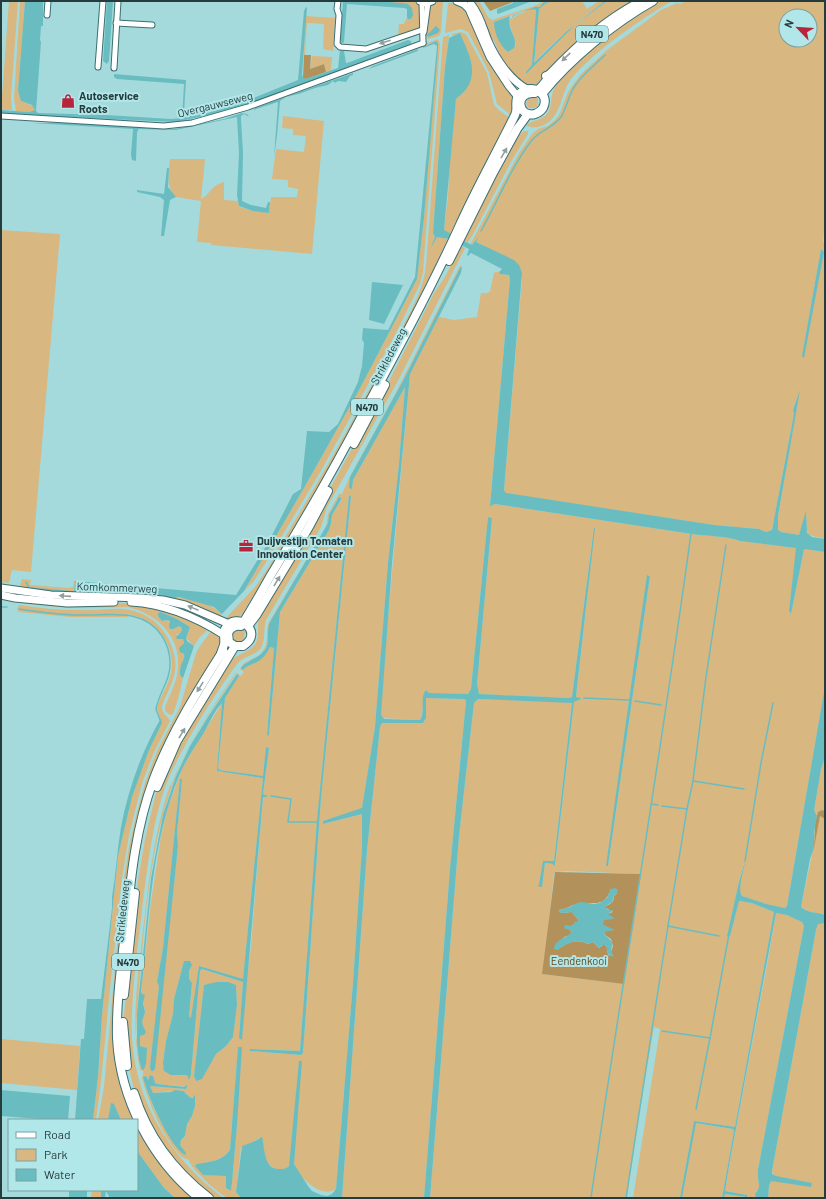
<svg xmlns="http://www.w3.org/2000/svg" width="826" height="1199" font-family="Barlow,sans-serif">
  <rect width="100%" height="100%" fill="#a5dadc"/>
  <!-- green -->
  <g fill="#d8b781" fill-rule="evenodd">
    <polygon points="9,1 18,1 11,97 12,110 1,110"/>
    <polygon points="20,1 25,1 18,91 21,101 33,106 35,111 30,112 16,111 14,98"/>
    <polygon points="377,1 417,1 420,6 420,27 416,30 398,37 399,24 404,24 407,17 408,19 412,8"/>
    <polygon points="436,1 443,2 441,32 439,36 428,39 426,36 429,7"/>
    <polygon points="470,1 479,1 488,17 492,20 537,5 544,1 548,1 543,3 540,7 520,12 494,22 506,51 509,52 516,44 509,22 510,19 528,10 536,9 532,65 526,72 526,74 575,25 607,1 638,1 553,66 535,86 531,87 523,85 503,63 494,40 493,41"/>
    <path d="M550,1h32l5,8 12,-8h6c-25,19 -50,39 -71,62l5,-54 6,-5z"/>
    <path d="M657,1h15c-31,18 -78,50 -101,78 -9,12 -9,30 -20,41 -6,6 -17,10 -25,5 7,-5 16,-5 21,-11 7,-9 1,-20 11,-31 20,-24 44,-43 69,-61 10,-7 19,-15 30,-21z"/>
    <path d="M687,1h138v216l-2,25 2,1v296l-16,-4c-4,-6 -2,-15 -3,-22l-7,22 -18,-3 -3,-1v-15l21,-123 -6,17 1,4 -22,116 -6,2 -7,-3 -45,-4 -208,-31 -2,-4 18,-211 -39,-34 -7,-3 1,-5 -5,8h-2l1,-2 48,-90 13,-19 6,-5 10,-3 7,-6 4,-5 9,-23 12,-17 27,-25 42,-31 12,-9 16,-7 3,1zM786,16h24v24h-24zM821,249l3,3 -22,104 18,-101z"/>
    <path d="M453,2c22,11 25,40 36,60 7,12 16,22 24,32l-1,22 -15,-12 -8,-32 -21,-40 -7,-3 -16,4 3,-30h5z"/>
    <polygon points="306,16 335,18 333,51 323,49 324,24 307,23 305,55 304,55"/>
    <polygon points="461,32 466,34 487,73 494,105 500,111 511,119 486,164 451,235 444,230 444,228 448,197 450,156 456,99 467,87 460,34 453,36 452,34"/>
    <path d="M449,35l-4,32 -12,166 2,4 -4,10 6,-10 12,2 -1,1 -53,113 -107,190 -43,66 1,1c-5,7 -10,8 -19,10l-2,-1 31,-33 21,-32v-4c41,-66 79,-134 115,-204 13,-25 31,-52 34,-80l17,-229z"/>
    <polygon points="438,39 440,44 423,272 420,284 396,333 322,469 273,551 254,581 244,591 304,488 358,392 417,279 424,218 438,43 436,41 423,47 423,45"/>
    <polygon points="312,56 332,57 331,70 326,72 324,64 310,69"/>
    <polygon points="536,96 538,100 537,106 534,108 529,108 526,104 528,99 533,98"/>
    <path d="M283,116l41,5 -12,133 -101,-9v-2l-14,-1 4,-41 -25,-4c-11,-10 -7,-25 -6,-38h35l-4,40c9,-4 9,-13 23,-17v18l14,1 1,5 1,1 13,4 16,2 2,-16h26l1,-8 -10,-2v-7l-16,-1 4,-30 28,3 2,-16 -13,-1v-6l-11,-1z"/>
    <polygon points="524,131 528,131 528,134 512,160 472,236 468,242 461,239 517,137"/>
    <polygon points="1,230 60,234 31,572 12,570 9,583 2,582 1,586"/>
    <path d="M458,245l7,3 -66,131 -72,128 -6,20 -55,93c-3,9 0,19 -5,28 -6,8 -18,8 -24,16 -25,34 -49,73 -67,111 -17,39 -23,94 -28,136 -4,34 -9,69 -10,103 -4,77 32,138 91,184h-12l-49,-51 -28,-58 -7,-29 -3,-27v-17l4,-42 6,-35 -1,-14 5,-44 7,-42 10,-42 6,-18 13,-28 56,-89c8,-10 23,-9 27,-22 2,-7 0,-15 2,-23l127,-230 48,-94 11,-16 7,-14z"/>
    <path d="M460,266h2l-58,113 -54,98 2,12 1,-9 52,-93 -6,77 -11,99 -13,164 -13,82 -39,12 1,3 38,-10v33l-9,136 -17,206c-13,10 -36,-10 -41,-23 -1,-3 -1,-6 -1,-9l-7,12c-23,4 -21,-16 -28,-31l-6,4 -12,5 -5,45 5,6c-4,0 -10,1 -13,0 -8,-3 -38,-30 -39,-38 -3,-2 -5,-1 -8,-4 -19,-20 -32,-52 -39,-78l1,-4v-3l-3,-1c-9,-45 -3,-85 2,-130 6,-52 11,-105 28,-155h1c16,-40 40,-76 64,-111l2,-1 4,3 3,-4 -4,-3c3,-9 16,-9 22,-17 8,-9 3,-20 7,-30l57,-95 2,-13 11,-20h3l8,-18 44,-80zM349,496h2l-30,302 -18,255 -3,2 -50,-4v-2l50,2 17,-229zM339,497h3v2l-10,16 -1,8 -2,7 -49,82 -11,122 -2,1 7,-87 -4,-1 -10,13 -13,6 -4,4 4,-8 9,-3 9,-9 3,-9 2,-19 54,-92 4,-7 1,-8zM236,674l3,2 -14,22 -7,69 1,3 44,6 3,-29 3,1 -6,46 3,3h-3l-12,149 -12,92 4,-56 -41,-13 -2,2 -9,103 -2,5 -2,-4h-6l-18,-12 3,-22 7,-27 1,-15 10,-38 8,4 -3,6v8l3,4 -3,33 3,2 7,-52 44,14 20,-202 -46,-7 5,-68 -32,51 -8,15 -14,38 -7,29 -10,66 -10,90 4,18 -3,12 2,13 -4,1v10l5,1 1,16 -2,4h-3l-5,-32 1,-22c7,-77 10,-164 39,-238 14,-36 39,-69 60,-101zM182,779l-5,54 1,13 -24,224 5,-84 -2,-4 6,-34 17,-168zM228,982l8,4 1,19 -4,32 -7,9 -10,8 -6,10 -14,17 -2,-5 10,-91zM238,1047l-1,78 -5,58 -1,7h-4l-1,-13 -2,-1 -16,-1 -11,-11c13,-2 24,-3 33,-14zM150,1075h2l3,8 2,1 31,3 -2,2 -36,-3 3,7 20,-2 13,2 5,5 4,-2v10l-3,10 -5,8 -2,12 -4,4 -1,5 5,9h-2c-18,-21 -33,-49 -40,-77l3,-1 2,4z"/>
    <path d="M496,272h3l1,2 9,1 1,4 -20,226 4,-1 198,30c15,2 34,2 48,7l57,7 -8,63 2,3 13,-65 21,3v134l-38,220 -2,2 -17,-3 -26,-9c-6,-8 2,-23 2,-33l-5,19 -11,54h2l8,-35 14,2 22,9 -39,215 -41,-6 -14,77h-47l27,-169 -6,-2 -13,76 -14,95h-197l29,-362 15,-133 4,-4 94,3 -18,159 -11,1 -1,25 3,-24 8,1 2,1 19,-163 7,-3v-1l-5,-1v-1l10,-87 8,-81 -22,169 -3,1 -90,-4 -2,-10 15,-166 -4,-1 -17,172 -3,5 -39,-1 -3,-3c-4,10 -2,23 -6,30l-38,-2c-4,-10 1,-44 2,-56l26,-289 29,-56 15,3 23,-3 4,-24h7l2,-2 4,-18zM648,575l2,1 -42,290h-1l22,-166zM567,871l74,3 -17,110 -81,-10 11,-100 1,-2z"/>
    <path d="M22,579l9,1 -1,5 39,3 4,-1 1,-6h1l-1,11 57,-1 3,2c24,2 71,4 88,21l-4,4 -23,-11 -171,-18 -4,-4z"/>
    <path d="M22,601l73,4 24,-2 20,1 23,4 47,20 -10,10 -5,8 -8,-8 4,-11 -13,-8 -16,-7 -3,1v3l5,5 3,-1 12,7 1,-1 3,2 -1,4 -5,3 7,4 1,4 -4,5c1,2 4,5 4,8 3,12 -6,46 -11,58l-3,1 -5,-4v-4c4,-11 10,-21 12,-32 7,-35 -17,-60 -49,-68l-59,1 -50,-5z"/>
    <path d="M19,605c20,3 40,5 60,5 15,1 29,-2 43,-1 28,2 49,22 53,50 2,13 -3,24 -8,35 -2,4 -5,10 -5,14 0,6 6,8 8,13l-16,31 -12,31 -13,52 -7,43 -12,111 -9,93 -5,38h-3l5,-43 4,-62 16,-159 14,-60 17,-46 13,-27 -5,-14c2,-11 10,-21 13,-32 8,-31 -12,-56 -42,-63l-1,3h-57l-51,-5 -2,-2z"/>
    <polygon points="242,628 245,631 244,638 241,641 236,641 234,638 233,634 236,631 241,631"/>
    <polygon points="212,630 220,637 220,648 171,731 169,741 143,808 118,992 125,1087 197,1198 175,1198 164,1188 137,1151 137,1120 121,1120 114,1104 111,1104 108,1120 98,1120 104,1087 122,892 129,847 136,816 145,783 157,751 180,707 196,653 200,646"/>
    <polygon points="426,698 462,699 465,699 466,701 450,869 424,1198 342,1198 367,850 380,727 382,723 423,723 426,718"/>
    <polygon points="825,757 825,811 822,810 818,812 817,816 814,810 821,769"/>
    <path d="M820,816l5,3v96c-8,-3 -18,-2 -24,-8z"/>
    <path d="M776,913l11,2 15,7 2,4 -44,233c-1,5 -3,12 -2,17 0,9 4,9 -3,18l1,4h-32l1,-4 21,3 1,-2 -22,-4 4,-25 39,-206z"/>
    <polygon points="821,923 825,923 825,1198 768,1198 769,1186 771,1180 811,1187 774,1176 772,1171 816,930 818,924"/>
    <polygon points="1,1039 80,1046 77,1090 1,1083"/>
    <polygon points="695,1123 733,1129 734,1131 722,1198 682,1198"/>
    <polygon points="92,1190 101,1190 101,1198 91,1198"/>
  </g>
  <!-- forest -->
  <g fill="#b3915b" fill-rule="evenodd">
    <polygon points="483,1 513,1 513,2 490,11"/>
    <polygon points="304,55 311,55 310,69 324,64 326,72 306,79 303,78"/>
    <polygon points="822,810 825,811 825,819 820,816 814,848 815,823 818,812"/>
    <path d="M555,872l86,2 -17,110 -82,-10zM611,889l6,4 -3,3c0,6 -3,8 -8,10v2l7,4 -6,2 4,3h2l-10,3v5l10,5 -9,1 1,4 6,4 2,7 -2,6 2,4 -5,-1 -1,-8 -3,-3 -5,4 -6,-6 -5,2c-12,-6 -21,-1 -31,6l7,-13 6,-2 1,-2 -1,-6 9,-6 -7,-9 -11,1 -2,-3c8,-1 12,-5 18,-6 17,-4 26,6 34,-15z"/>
  </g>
  <!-- water -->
  <g fill="#69bdc0">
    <polygon points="25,1 43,1 43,26 41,26 40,40 41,42 36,111 38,113 106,115 171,119 182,118 184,84 117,79 114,77 114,74 186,80 184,113 185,117 203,114 236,105 298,80 304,11 306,7 307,8 302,74 303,78 306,79 338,68 340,50 344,51 346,63 347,63 408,40 411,41 411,44 232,110 176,122 1,114 1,110 30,112 35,110 32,105 21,101 18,91"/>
    <polygon points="107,1 113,1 109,61 107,64 103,61"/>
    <polygon points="343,1 377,1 401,3 408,4 412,8 413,15 411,19 408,19 407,17 407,9 404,8 347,4 344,42 341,44 340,38"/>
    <polygon points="513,1 532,1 498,14 497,13 497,9 513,3"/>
    <path d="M548,1h2l-5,3 -6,5 -5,54 32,-31 39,-31h2l-32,24 -49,49v-2l6,-7 4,-55c-7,-2 -15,3 -22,6l-2,1v-1l23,-9h5l3,-4z"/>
    <path d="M510,16c-4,13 9,22 4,32l-6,4c-8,-6 -14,-19 -14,-30z"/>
    <polygon points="436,26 440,30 438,33 428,37 427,35"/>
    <path d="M460,33c7,18 19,36 7,55 -3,4 -8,8 -11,11l-12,131 28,15 6,-8 -2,5 38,18 5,5 3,8 -18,217 2,3 208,32 45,4 7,3 6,-2 22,-116 -1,-4 7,-20 -22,126v14l3,2 18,3 7,-24 1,22 5,4 13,2v13l-21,-3 -13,65 -2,-3 7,-63 -56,-7c-14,-5 -33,-5 -48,-7l-197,-30 -5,2 20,-227 -1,-4 -9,-1 -1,-2 3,-3 -31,-16 -3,3 -1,-1 2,-6 -20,-10 -12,-2 -5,9 -1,1 4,-10 -2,-4 12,-166 4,-29z"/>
    <polygon points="436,41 438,43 438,48 424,218 417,279 358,392 304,488 244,591 222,614 214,607 179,597 175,598 159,595 134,593 131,591 106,591 91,593 74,593 75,581 236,595 268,543 293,494 301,489 307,431 329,432 338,424 358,382 362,366 364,343 362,339 363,328 388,330 415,277 437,46 434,44 423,48 423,47"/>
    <polygon points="418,49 418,51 369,69 373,66"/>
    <polygon points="353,73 353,75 350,76 346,82 338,81 335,83 333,81 328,85 315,88 299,94 286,97 280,101 277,136 274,157 278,102 256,109 254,111 255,108"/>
    <polygon points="242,113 247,114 249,117 244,114 241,116 241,119 243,153 242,201 251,205 266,208 268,202 270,202 269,213 253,211 239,206 237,195 239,153 237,117 176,130 139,129 138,130 137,133 136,161 132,160 131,155 133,129 31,123 65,123 175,129 224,119"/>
    <polygon points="167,168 169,168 168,187 176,197 170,200 164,236 161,236 164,200 160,197 137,192 137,190 164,194"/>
    <polygon points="821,249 824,252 804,358 802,356"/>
    <path d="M462,267l-1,6 -51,101 -18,190 -11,151 3,4 36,1c6,-9 -1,-22 6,-30l3,3 39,1 3,-5 17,-172 4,1 -15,166 2,10 90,4 3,-1 22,-169h1l-19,168v1l5,1v1l-7,3 -19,163 -1,1 -1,-2 -8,-1 -3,24 -5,-1 2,-1 4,-24h11l18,-158 -94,-4 -4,4 -15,133 -29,362h-6l26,-329 16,-168 -1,-2h-3l-36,-1v20l-3,5h-41l-2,4 -13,123 -25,348h-101l-5,-6 6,-46 11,-4 9,-5c3,10 1,33 18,32 4,0 6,0 9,-3l10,-105h3l-8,103 14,22 4,5 9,4 6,1 5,-2 4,-5 17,-206 9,-136v-33l-39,10v-3l39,-13 13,-81 13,-164 11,-99 6,-77 -52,93 -1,9 -3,-1 1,-11 54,-98 56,-111z"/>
    <polygon points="372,282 403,285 384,324 369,320"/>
    <polygon points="349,496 351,496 321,798 303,1053 301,1055 250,1051 250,1049 300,1051 317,820"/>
    <path d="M339,497l3,1 -10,17 -1,8 -2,7 -49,82 -11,122 -1,2 -1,-1 7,-87 -4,-1c-3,6 -7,12 -13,15 -5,3 -10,3 -14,8l-2,-2c7,-9 19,-9 25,-20 4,-9 0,-18 4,-26l54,-92 4,-7 1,-8z"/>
    <polygon points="647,575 650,576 608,866 606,866 629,700"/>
    <path d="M161,612l16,7 13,8 -4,11 1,3 7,5 -11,32 -3,-3c0,-3 0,-7 1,-10 2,-5 4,-6 3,-11l-4,-2 -1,-4 5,-5 -1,-4h-6l-1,-2 5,-5 1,-4 -3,-2 -6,3h-3l-1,-3 1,-5 -4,-1 -4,1 -4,-5v-3z"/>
    <path d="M237,674l2,2 -14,22 -7,69 1,3 44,6 3,-29 3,1 -6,46 4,2v1h-4l-21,243 -3,-2 4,-56 -41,-13 -2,2 -9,103 -2,6 -2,-5h-16l-7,-4 -1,-8 3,-22 7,-27 1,-15 10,-38h6l2,4 -3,6v8l3,4 -3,33 2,2 8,-52 44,13 20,-201 -46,-7 5,-68c-8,8 -13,21 -19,31 -9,14 -18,27 -24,42 -28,68 -30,144 -38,216l1,2 3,1 -2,8 2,9 -3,10 1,4 3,6 -2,3 -4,1v10l7,2 -1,16 -2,5 -2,1 -3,-10 -2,-19v-28l14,-135 12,-63 13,-39 14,-30 18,-29z"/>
    <path d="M825,686v71l-4,12 -7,41 3,6 -3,16v16l-4,11 -9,48c6,6 16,5 24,8v8l-7,1 -2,6 -44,241v3l4,2 36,7 -1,4 -40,-6 -2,5 -1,12h-12l-1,-4c7,-9 3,-9 3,-18 -1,-5 1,-11 2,-17l44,-233 -2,-4 -15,-7 -11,-2 -47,253 -4,25 22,4v2l-22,-3 -1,4h-2l12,-67 -1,-2 -37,-6 -14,75h-2l14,-77 41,6 39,-215 -22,-9 -13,-2 -9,35h-3l12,-54 6,-21c-1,9 -8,28 -3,35l24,8 19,4 2,-2z"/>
    <path d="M161,718l1,5 -13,27 -17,47 -14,59 -16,159 -4,62 -5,43h-18l6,-81h3l3,-40h14l11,-91v-11c4,-23 5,-47 9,-70 7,-38 21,-76 40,-109z"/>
    <polygon points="180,779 182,779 177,833 178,846 155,1069 153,1071 151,1071 150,1067 159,986 157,982 163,948"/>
    <path d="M615,888l2,1 1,2 -4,5 -2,6 -6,4v2l2,2h5l-5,4 6,4 -1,1 -9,1 -1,5 12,5 -11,2 1,3c8,8 8,5 6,17l2,4v1l-5,-3 -2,-9h-4l-3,3 -6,-6 -5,2c-11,-6 -21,-1 -31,6l-3,-1c1,-10 11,-10 17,-16v-3l-6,-1 -1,-3 2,-1 6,1 3,-4 4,-1 -7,-9 -11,1 -3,-2 12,-4 7,-4 5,-1 12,2 6,-1 7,-5 4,-9z"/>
    <polygon points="217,982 228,982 236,985 237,1005 233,1037 226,1046 216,1054 202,1079 196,1081 194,1076 204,985"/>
    <path d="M238,1047h4l-5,78 -5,58 -1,7h-2l-3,-2v-11l-1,-1 -22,-1 -8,-9 2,-2c13,-2 25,-3 33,-14z"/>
    <path d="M150,1075l3,1 2,7 2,1 27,3 4,-2 -2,4 -36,-3 3,7 18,-1 4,-2 8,1 8,7h2l1,-3 1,1v10l-3,10 -5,8 -2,12 -4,4 -1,5 6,8 -1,2c-15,-8 -38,-60 -42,-78l3,-1 2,4z"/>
    <polygon points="1,1090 70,1096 68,1120 52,1120 1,1116"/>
    <polygon points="111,1103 114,1104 121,1120 108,1120"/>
    <polygon points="137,1151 164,1188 175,1198 110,1198 106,1191 105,1198 101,1198 101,1190 137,1190"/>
    <rect x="69" y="1190" width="18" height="8"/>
  </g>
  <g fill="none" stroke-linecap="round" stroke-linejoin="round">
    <!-- stream -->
    <g stroke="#69bdc0" stroke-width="1.5">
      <path d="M481,231c17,-30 30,-64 51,-91 8,-10 21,-12 29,-23 5,-8 7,-19 12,-28 7,-13 21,-23 32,-34"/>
      <polyline points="726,545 706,677 693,781 744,789"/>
      <polyline points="26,582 29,588 74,592"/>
      <polyline points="1,607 7,607"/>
      <path d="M19,609c20,3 40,6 61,6 29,1 63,-8 82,21 5,8 8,17 8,26 1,18 -11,30 -14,47l4,11"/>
      <polyline points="584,698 629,700"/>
      <polyline points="635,701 661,705"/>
      <polyline points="271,796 291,799 288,822 317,822"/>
      <polyline points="652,804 658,805"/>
      <polyline points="662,806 687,809 693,781"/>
      <polyline points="687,809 668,926 719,936"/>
      <polyline points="745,861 761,763 773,703"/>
      <polyline points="662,1031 710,1038 696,1109"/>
      <polyline points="710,1038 729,934"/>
      <path d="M591,1198c32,-222 70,-442 100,-665"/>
      <polyline points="626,1198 668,926"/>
    </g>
    <defs>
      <g id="minor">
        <polyline points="338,1 337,9 339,15 337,44 340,47 366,49 422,30"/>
        <polyline points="422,3 423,43"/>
        <polyline points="47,15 48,1"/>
        <polyline points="116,23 152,25"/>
        <polyline points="424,32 428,3"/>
        <polyline points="98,67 103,1"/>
        <polyline points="114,68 118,1"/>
        <polyline points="1,116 164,126 192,123 248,107 423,43"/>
      </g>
      <g id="secondary">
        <polyline points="420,1 426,3 432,1"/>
        <polyline points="457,1 464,4 469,9 490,57 509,86 518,97"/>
        <path d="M471,4c9,11 12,24 17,37 8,18 22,39 39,48"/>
        <polyline points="1,588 51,595 141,598 163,600 185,605 229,624"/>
        <polyline points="1,595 15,598 67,603 114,602"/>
        <path d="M131,602c33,2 65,15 93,33"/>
      </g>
      <g id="primary">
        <path d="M546,76l3,-1c28,-29 57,-56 93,-74"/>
        <path d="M542,94c28,-35 72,-71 111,-93"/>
        <polyline points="449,261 493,173 517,129 528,114"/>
        <polyline points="354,444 385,385"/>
        <polyline points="248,626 257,614 289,561 310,525 328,491"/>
        <path d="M221,654c1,-4 2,-6 3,-9 1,-6 -1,-11 1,-16 10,-20 41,3 18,17h-8l-6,-4 -1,-9c3,-6 7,-8 13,-7l2,-3c10,-16 19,-32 28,-48 33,-54 64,-108 93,-163 33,-61 66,-122 95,-185 17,-38 38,-75 56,-112 3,-5 0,-11 2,-17 7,-17 35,-8 26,10 -2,3 -5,5 -8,6 -18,4 -21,-23 0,-21 5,-5 12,-11 14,-18"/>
        <polyline points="157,787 177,741 235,646"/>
        <polyline points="124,995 135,893"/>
        <polyline points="123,1022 127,1066"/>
        <path d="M134,1093c13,42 40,78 75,105"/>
        <path d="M199,1198c-47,-38 -79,-99 -82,-160 -1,-38 5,-77 9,-114 5,-48 10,-97 27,-143 17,-46 42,-86 68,-127l3,-2"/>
      </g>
    </defs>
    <!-- minor casing -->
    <use href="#minor" stroke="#3c6e70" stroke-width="7"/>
    <!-- secondary casing -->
    <use href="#secondary" stroke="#3c6e70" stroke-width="9"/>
    <!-- primary casing -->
    <use href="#primary" stroke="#3c6e70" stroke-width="10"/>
    <!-- minor -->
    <use href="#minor" stroke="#fff" stroke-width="5"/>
    <!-- secondary -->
    <use href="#secondary" stroke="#fff" stroke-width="7"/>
    <!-- primary -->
    <use href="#primary" stroke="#fff" stroke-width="8"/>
  </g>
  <!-- one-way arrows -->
  <defs><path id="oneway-solid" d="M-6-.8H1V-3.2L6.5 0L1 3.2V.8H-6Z"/></defs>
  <g fill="#929d9e">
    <use href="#oneway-solid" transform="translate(385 42) rotate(162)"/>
    <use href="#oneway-solid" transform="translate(566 57) rotate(136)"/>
    <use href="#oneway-solid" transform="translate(504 153) rotate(-60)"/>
    <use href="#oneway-solid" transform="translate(277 581) rotate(-59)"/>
    <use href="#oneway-solid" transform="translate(65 596) rotate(-176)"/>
    <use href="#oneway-solid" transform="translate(193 608) rotate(-158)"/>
    <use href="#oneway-solid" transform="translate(200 687) rotate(122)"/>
    <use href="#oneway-solid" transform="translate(182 733) rotate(-59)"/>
  </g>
  <!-- icons -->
  <defs>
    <symbol id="shop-bare" viewBox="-9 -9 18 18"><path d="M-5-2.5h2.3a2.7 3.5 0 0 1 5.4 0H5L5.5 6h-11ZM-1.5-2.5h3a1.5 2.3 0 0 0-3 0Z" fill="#b7253c" stroke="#b2e7e9" stroke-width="2.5" paint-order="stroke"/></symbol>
    <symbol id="office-bare" viewBox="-9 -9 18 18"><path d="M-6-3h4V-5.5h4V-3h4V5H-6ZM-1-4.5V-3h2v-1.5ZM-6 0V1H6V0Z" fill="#b7253c" stroke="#b2e7e9" stroke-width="2.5" paint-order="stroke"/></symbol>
  </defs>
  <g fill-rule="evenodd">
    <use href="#shop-bare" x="58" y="91" width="20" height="20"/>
    <use href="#office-bare" x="236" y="536" width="20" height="20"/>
  </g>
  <g text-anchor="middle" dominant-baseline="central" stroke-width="4" stroke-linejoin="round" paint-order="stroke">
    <!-- shield labels -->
    <g fill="#b2e7e9" stroke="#506f70" stroke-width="1">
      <rect x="576" y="26" width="32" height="16" rx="3"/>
      <rect x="351" y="399" width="32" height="16" rx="3"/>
      <rect x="112" y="954" width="32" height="16" rx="3"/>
    </g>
    <g font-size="10" font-weight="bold" fill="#263b3c">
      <text x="592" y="34">N470</text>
      <text x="367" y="407">N470</text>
      <text x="128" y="962">N470</text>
    </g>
    <!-- poi labels -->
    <g font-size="11" font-weight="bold" fill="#263b3c" stroke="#b2e7e9" text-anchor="start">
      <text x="79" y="95">Autoservice<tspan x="79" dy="13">Roots</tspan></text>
      <text x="257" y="540">Duijvestijn Tomaten<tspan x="257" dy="13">Innovation Center</tspan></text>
    </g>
    <!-- street labels -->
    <g font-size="11" fill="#263b3c" stroke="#b2e7e9">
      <text transform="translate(215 104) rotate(-14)">Overgauwseweg</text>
      <text transform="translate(388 356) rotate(-62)">Strikledeweg</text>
      <text transform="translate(117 587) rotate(2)">Komkommerweg</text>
      <text transform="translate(122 911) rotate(-84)">Strikledeweg</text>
    </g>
    <!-- park labels -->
    <g font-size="11" fill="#5f471d" stroke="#b2e7e9">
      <text x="579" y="960">Eendenkooi</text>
    </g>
  </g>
  <!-- border -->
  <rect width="826" height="1199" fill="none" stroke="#263b3c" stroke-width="4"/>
  <!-- legend -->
  <rect x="8" y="1119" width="130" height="72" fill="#b2e7e9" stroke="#7aa2a4"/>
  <rect x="16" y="1132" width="20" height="6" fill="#ffffff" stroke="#7aa2a4"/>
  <text x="44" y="1139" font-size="12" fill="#263b3c">Road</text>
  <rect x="16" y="1149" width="20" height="12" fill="#d8b781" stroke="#7aa2a4"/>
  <text x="44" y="1159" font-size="12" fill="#263b3c">Park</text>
  <rect x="16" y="1169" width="20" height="12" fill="#69bdc0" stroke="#7aa2a4"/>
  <text x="44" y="1179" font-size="12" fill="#263b3c">Water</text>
  <!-- north arrow -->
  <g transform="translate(798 28) rotate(295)"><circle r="19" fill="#b2e7e9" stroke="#7aa2a4"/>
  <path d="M0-3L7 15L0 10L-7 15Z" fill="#b7253c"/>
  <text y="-6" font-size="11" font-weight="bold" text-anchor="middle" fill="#263b3c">N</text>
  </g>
</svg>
